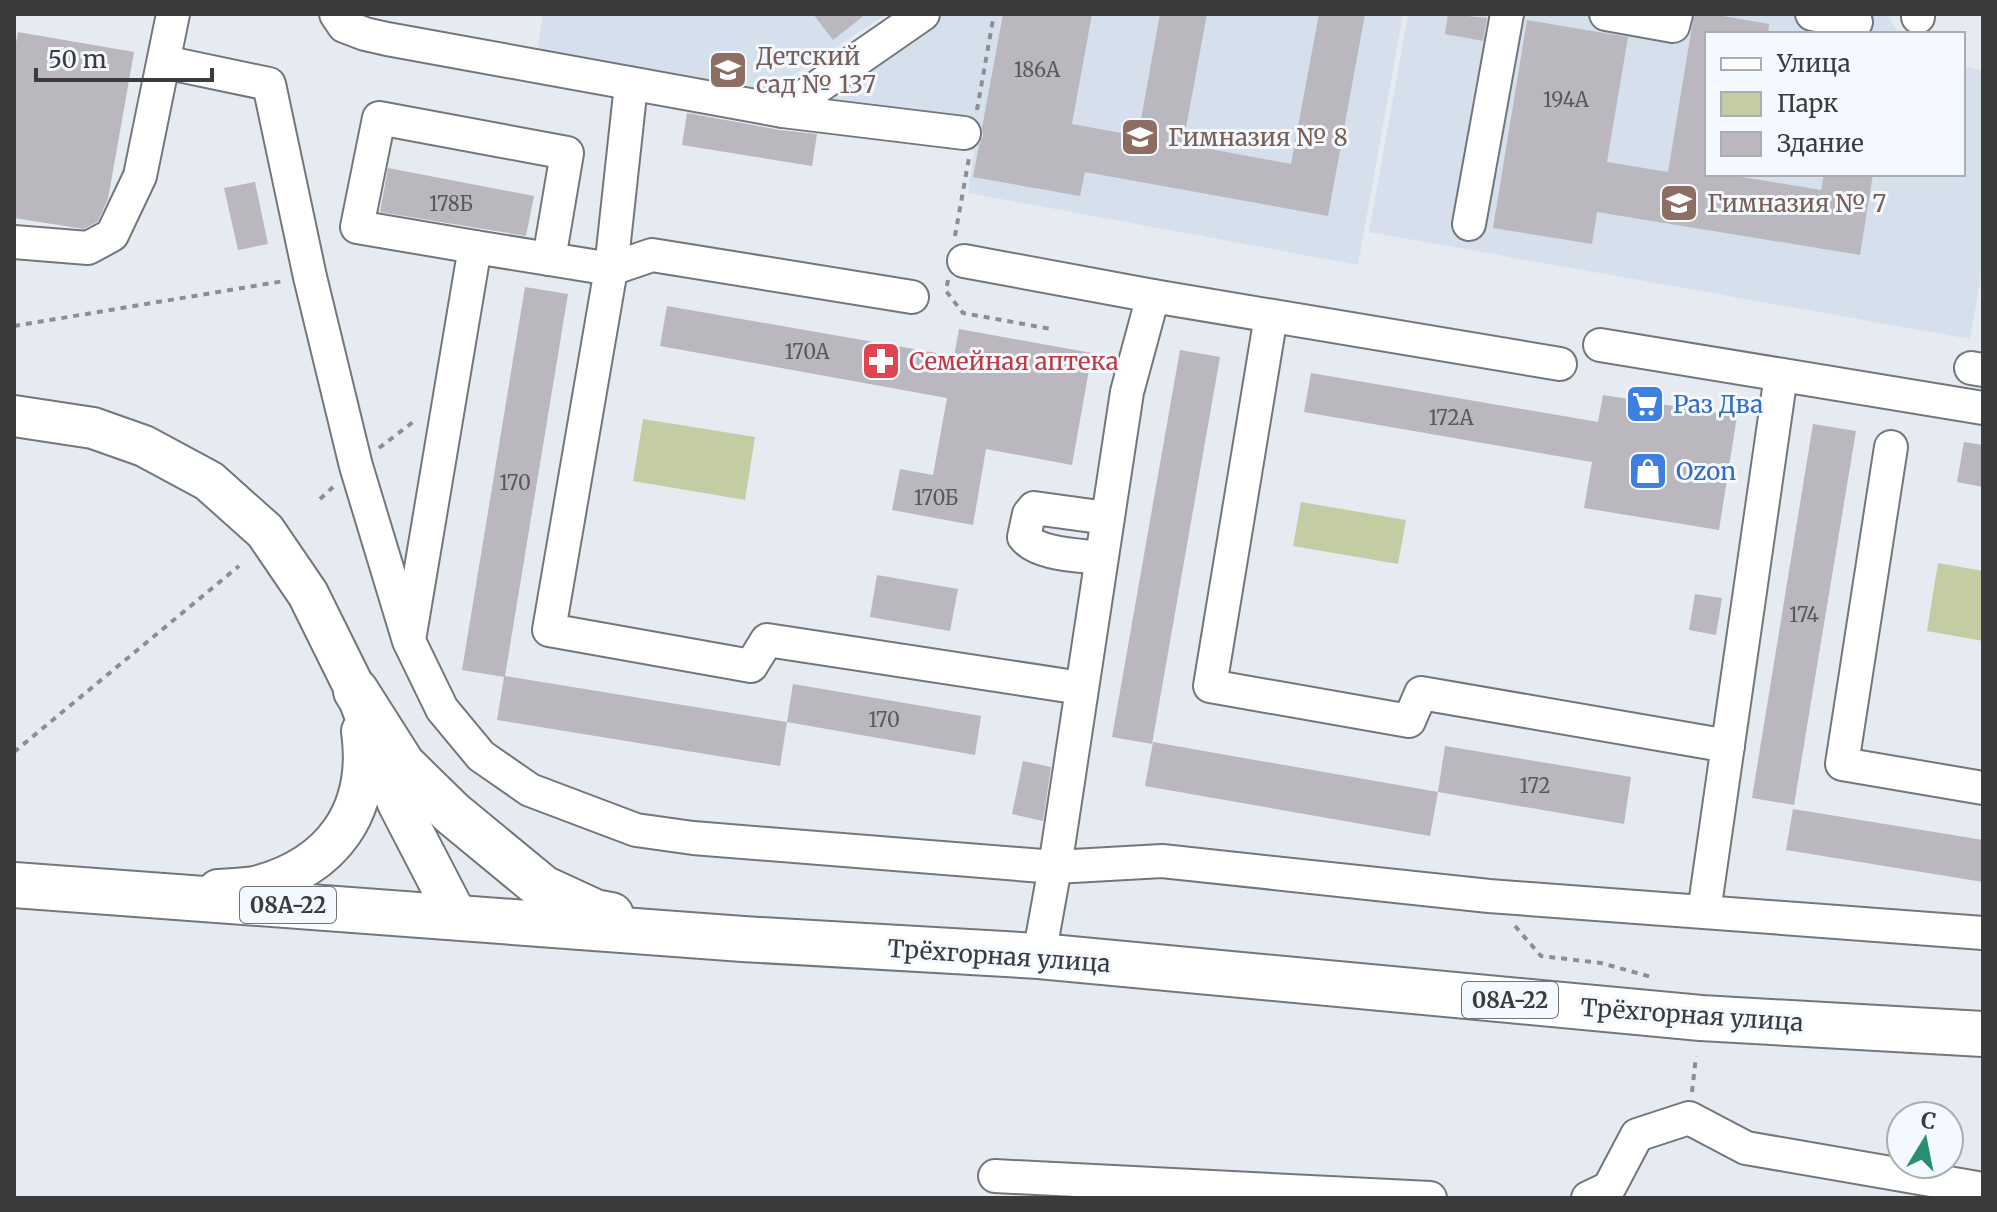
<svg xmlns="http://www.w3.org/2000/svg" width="1997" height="1212" font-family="Merriweather,serif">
  <rect width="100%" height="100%" fill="#e6ebf1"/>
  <!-- built -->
  <g fill="#d6e0ec">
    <polygon points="543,14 887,14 772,89 537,51"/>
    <polygon points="937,14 1403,14 1358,265 968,193 974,151 824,123 833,78"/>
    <polygon points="1408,14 1887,14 1899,34 1707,34 1707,174 1963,174 1963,66 1983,71 1983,265 1970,339 1369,232"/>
  </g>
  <!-- green -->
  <g fill="#c4cca3">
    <polygon points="643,419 755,437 745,500 633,481"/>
    <polygon points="1301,502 1406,520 1398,564 1293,546"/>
    <polygon points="1938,563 1983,571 1983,641 1927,631"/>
  </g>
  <!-- building -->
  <g fill="#bab7be">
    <polygon points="813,14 866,14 833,40"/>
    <polygon points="1003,14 1092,14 1072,124 1138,136 1160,14 1207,14 1183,144 1291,164 1319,14 1365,14 1328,216 1085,172 1080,196 973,177 979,145 983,136 982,128"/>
    <polygon points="1448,14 1487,18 1483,41 1445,34"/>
    <polygon points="1694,14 1711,14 1769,24 1768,34 1707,34 1707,174 1725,174 1821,190 1824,174 1873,174 1860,255 1597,212 1592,244 1493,228 1527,20 1628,37 1607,162 1668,172"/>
    <polygon points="18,32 134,52 108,199 98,221 84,229 14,218 14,53"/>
    <polygon points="687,113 780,130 817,134 812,166 682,145"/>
    <polygon points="388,168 534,196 526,236 380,212"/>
    <polygon points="255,182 268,244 238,250 224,188"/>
    <polygon points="525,287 568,294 505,676 787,722 780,766 497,720 504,677 462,670"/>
    <polygon points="667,306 954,356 959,329 1092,353 1072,465 986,449 973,525 892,510 900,469 933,475 947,398 660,346"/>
    <polygon points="1180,350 1220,357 1152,744 1112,737"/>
    <polygon points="1311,373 1598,422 1603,395 1737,416 1719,530 1584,508 1592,462 1304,412"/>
    <polygon points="1813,424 1856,431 1794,805 1752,798"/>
    <polygon points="1964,442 1983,445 1983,487 1957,482"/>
    <polygon points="877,575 958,589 950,631 870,617"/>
    <polygon points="1695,594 1722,598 1716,635 1689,630"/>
    <polygon points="793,684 981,716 975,755 787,722"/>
    <polygon points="1153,742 1438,792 1430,836 1145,786"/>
    <polygon points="1445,746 1631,777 1624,824 1438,792"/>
    <polygon points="1023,761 1051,767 1043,821 1012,814"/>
    <polygon points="1793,809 1983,840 1983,882 1786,850"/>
  </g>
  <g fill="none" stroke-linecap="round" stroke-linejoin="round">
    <defs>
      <g id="minor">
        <polyline points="336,14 344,26 365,34 387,39 783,111 964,133"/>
        <polyline points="1606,14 1673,26 1676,14"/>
        <polyline points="1812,14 1856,22"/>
        <polyline points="1918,17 1918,14"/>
        <polyline points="164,62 269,84 310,277 356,466 409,641 442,709 481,756 530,790 636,830 693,838 1055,867 1162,861 1489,896 1983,933"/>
        <polyline points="631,85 611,269 549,630 751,666 767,640 1081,688"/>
        <polyline points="783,111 923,14"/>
        <polyline points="1469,224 1507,14"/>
        <polyline points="14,242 88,248 112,235 140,176 173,14"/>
        <polyline points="475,247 357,227 379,118 567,153 549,259"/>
        <polyline points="964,261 1153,296 1560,364"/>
        <polyline points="1271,316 1210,686 1409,721 1421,693 1728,746"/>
        <polyline points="1600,345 1983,408"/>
        <polyline points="1971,368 1983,370"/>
        <polyline points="1891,447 1842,764 1983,788"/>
        <path d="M1101,558c-22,-3 -63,-3 -77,-21l5,-23 5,-6 73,10"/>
        <polyline points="410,634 475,247 611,269 652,255 912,297"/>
        <polyline points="1704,912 1781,375"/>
        <polyline points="1039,956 1055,867 1127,392 1153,296"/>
        <polyline points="995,1176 1430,1198"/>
        <polyline points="1588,1198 1609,1188 1637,1135 1689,1118 1746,1148 1983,1189"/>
      </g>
      <g id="major">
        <polyline points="14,416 93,428 144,446 209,481 265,531 308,594 356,691 398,803 457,917"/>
        <path d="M218,890c12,-1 25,-1 37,-3 78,-20 118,-76 107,-156"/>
      </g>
      <g id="highway">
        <polyline points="356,691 403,765 452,813 543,888 595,912 611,915"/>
        <polyline points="14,885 743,939 1039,956 1701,1018 1983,1034"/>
      </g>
    </defs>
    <!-- minor casing -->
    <use href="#minor" stroke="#72777c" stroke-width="36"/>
    <!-- major casing -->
    <use href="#major" stroke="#72777c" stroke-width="44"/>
    <!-- highway casing -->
    <use href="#highway" stroke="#72777c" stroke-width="48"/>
    <!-- path -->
    <g stroke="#8b8e92" stroke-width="4" stroke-dasharray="6 6" stroke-linecap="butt">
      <polyline points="977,110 994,14"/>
      <polyline points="955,236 969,158"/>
      <polyline points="948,280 946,291 963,313 1051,329"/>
      <polyline points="14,326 284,281"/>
      <polyline points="379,448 417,419"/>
      <polyline points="320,499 333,487"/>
      <polyline points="14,752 239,566"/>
      <polyline points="1515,926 1541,956 1601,963 1655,978"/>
      <polyline points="1692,1092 1696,1056"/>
    </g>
    <!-- minor -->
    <use href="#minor" stroke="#fff" stroke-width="32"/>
    <!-- major -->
    <use href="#major" stroke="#fff" stroke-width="40"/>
    <!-- highway -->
    <use href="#highway" stroke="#fff" stroke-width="44"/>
  </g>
  <!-- icons -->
  <defs>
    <symbol id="school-square" viewBox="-11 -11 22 22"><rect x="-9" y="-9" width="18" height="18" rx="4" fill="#8d6e63" stroke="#f4f9ff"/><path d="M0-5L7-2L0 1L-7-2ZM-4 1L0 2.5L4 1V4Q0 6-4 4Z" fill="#fff"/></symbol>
    <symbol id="pharmacy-square" viewBox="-11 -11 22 22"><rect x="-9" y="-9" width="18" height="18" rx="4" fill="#e0444e" stroke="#f4f9ff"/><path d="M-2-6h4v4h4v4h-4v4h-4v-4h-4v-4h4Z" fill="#fff"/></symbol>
    <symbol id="supermarket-square" viewBox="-11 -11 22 22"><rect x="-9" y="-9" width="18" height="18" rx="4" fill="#3f7fe0" stroke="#f4f9ff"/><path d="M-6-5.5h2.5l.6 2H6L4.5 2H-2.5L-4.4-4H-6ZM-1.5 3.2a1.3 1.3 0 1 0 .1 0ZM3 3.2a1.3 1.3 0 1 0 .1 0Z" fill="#fff"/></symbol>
    <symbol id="shop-square" viewBox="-11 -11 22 22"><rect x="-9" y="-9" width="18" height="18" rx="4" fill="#3f7fe0" stroke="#f4f9ff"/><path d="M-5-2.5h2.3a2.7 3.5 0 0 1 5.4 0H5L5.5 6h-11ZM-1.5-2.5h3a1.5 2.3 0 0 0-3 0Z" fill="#fff"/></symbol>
  </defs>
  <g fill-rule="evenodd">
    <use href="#school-square" x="706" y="48" width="44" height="44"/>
    <use href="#school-square" x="1118" y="115" width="44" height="44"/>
    <use href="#school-square" x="1657" y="181" width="44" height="44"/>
    <use href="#pharmacy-square" x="859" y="339" width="44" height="44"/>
    <use href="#supermarket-square" x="1623" y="382" width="44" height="44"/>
    <use href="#shop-square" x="1626" y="449" width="44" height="44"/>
  </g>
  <g text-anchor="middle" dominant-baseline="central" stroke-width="6" stroke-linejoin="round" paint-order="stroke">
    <!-- number labels -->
    <g font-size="20" fill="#595a5d">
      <text x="1037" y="69">186А</text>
      <text x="1566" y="99">194А</text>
      <text x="451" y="203">178Б</text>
      <text x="807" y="351">170А</text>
      <text x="1451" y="417">172А</text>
      <text x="515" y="482">170</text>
      <text x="936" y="497">170Б</text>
      <text x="1804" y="614">174</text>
      <text x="884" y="719">170</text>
      <text x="1535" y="785">172</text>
    </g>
    <!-- shield labels -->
    <g fill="#f4f9ff" stroke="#717477" stroke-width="2">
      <rect x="240" y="887" width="96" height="36" rx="6"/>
      <rect x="1462" y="982" width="96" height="36" rx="6"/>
    </g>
    <g font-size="22" font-weight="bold" fill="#393b3d">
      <text x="288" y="905">08А-22</text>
      <text x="1510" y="1000">08А-22</text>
    </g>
    <!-- education labels -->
    <g font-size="24" fill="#785e54" stroke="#f4f9ff" text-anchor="start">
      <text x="756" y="56">Детский<tspan x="756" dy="28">сад № 137</tspan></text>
      <text x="1168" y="137">Гимназия № 8</text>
      <text x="1707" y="203">Гимназия № 7</text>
    </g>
    <!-- health labels -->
    <g font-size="24" fill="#be3a42" stroke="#f4f9ff" text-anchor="start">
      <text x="909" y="361">Семейная аптека</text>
    </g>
    <!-- shop labels -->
    <g font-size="24" fill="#366cbe" stroke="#f4f9ff" text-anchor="start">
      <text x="1673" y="404">Раз Два</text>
      <text x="1676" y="471">Ozon</text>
    </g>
    <!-- street labels -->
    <g font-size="24" fill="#393b3d" stroke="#f4f9ff">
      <text transform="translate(999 956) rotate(4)">Трёхгорная улица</text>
      <text transform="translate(1692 1015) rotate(4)">Трёхгорная улица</text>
    </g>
  </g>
  <!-- border -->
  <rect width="1997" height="1212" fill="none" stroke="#393b3d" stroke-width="32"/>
  <!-- legend -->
  <rect x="1705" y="32" width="260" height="144" fill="#f4f9ff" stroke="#a9adb1" stroke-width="2"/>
  <rect x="1721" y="58" width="40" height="12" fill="#ffffff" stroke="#a9adb1" stroke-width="2"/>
  <text x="1777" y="72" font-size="24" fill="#393b3d">Улица</text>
  <rect x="1721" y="92" width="40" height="24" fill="#c4cca3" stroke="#a9adb1" stroke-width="2"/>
  <text x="1777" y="112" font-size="24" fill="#393b3d">Парк</text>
  <rect x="1721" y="132" width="40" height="24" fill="#bab7be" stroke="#a9adb1" stroke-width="2"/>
  <text x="1777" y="152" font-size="24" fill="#393b3d">Здание</text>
  <!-- north arrow -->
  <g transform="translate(1925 1140) rotate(10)"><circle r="38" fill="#f4f9ff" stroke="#a9adb1" stroke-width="2"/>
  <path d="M0-6L14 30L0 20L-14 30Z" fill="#28906e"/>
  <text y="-12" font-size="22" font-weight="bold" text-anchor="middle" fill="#393b3d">С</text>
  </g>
  <!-- scale -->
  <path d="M36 68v12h176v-12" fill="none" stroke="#393b3d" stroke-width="4"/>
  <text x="48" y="68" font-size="24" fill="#393b3d" stroke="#f4f9ff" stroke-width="6" paint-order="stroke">50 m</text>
</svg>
